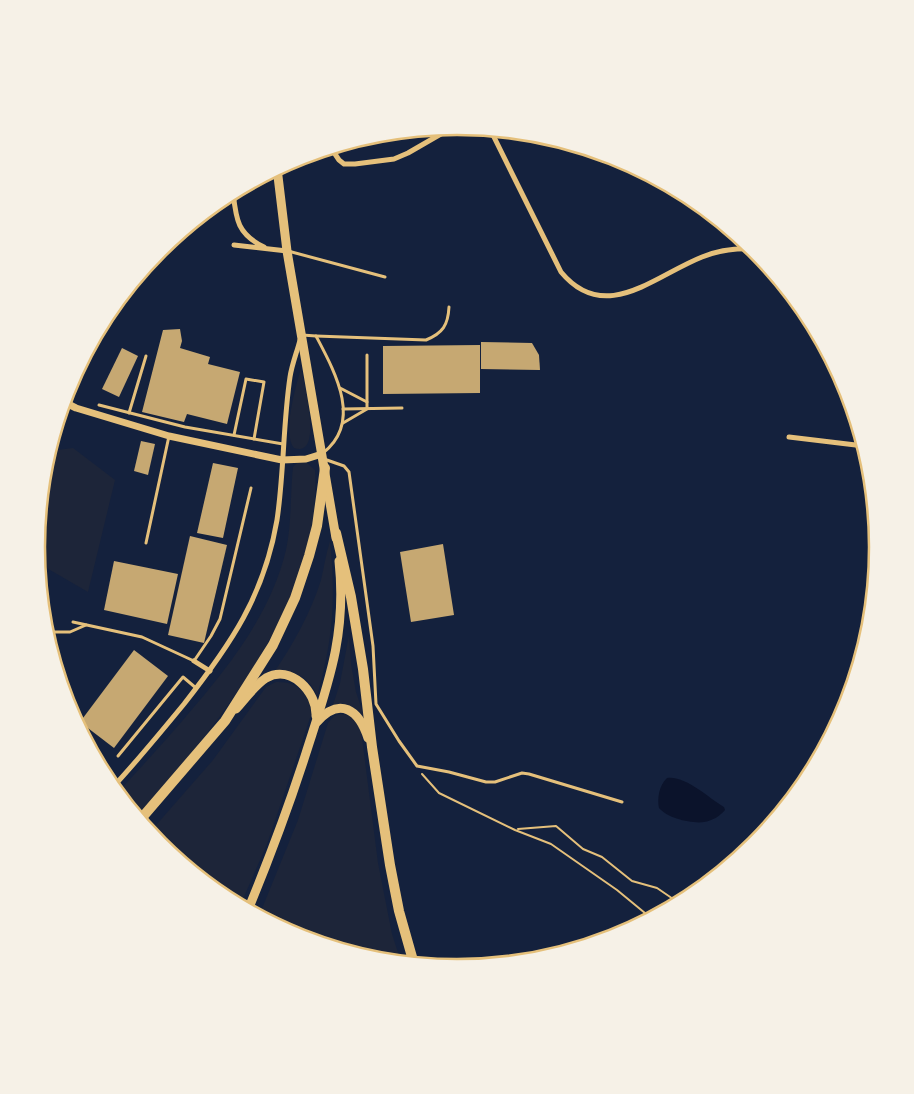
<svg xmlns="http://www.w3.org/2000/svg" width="914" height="1094" font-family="'Public Sans',sans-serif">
  <rect width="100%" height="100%" fill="#14213d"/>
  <!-- green -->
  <g fill="#1d2539">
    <path d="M301,368c2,12 24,91 -7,80 -12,-15 2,-62 7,-80z"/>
    <polygon points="73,448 115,480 88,592 38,563 36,547 44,465 49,451"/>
    <path d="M298,462l9,1 8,7c8,130 -98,256 -178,347l-20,-24c23,-24 45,-49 66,-73 44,-51 87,-104 103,-170 6,-28 4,-56 7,-83z"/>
    <path d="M330,541c6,58 3,99 -13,155 -7,-19 -22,-26 -42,-25 19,-28 36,-59 46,-91 3,-13 5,-26 9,-39z"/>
    <path d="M349,635l2,29 5,28 10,30c-6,-15 -17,-18 -33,-17l7,-22z"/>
    <path d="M276,682c21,-1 35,12 35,33l-44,129 -27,62 -17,-9 -64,-53 -9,-12 63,-72 53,-73z"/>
    <path d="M340,714c11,1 17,6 21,16l17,133 14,71 9,28 -26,-2 -79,-24 -37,-20 39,-96 30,-97 6,-7z"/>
  </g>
  <!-- water -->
  <path fill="#0b132b" d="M667,778c18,-3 42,20 57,29l1,3c-5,6 -13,11 -21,12 -12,2 -37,-4 -45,-14 -2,-9 0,-23 8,-30z"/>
  <!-- building -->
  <g fill="#c6a872">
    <polygon points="180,329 182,341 180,348 210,357 208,364 240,372 227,424 187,414 184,422 142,412 163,330"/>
    <polygon points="481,342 532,343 539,355 540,370 481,369"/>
    <polygon points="480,345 480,393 383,394 383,346"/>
    <polygon points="122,348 138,356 119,397 102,389"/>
    <polygon points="141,441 155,444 148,475 134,471"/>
    <polygon points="213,463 238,468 223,538 197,533"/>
    <polygon points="190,536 227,545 204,643 168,635"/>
    <polygon points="443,544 454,615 411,622 400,552"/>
    <polygon points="114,561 178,574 167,624 104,610"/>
    <polygon points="134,650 168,676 114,748 80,722"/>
  </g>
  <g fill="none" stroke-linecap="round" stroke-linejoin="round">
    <!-- path -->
    <g stroke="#e5c07b" stroke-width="2">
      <polyline points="869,633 864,628 866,616 871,613"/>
      <polyline points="422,774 439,793 515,830 551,844 617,890 651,918"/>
      <polyline points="518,829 556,826 583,849 602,857 632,881 657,888 679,903"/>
    </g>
    <!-- service -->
    <g stroke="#e5c07b" stroke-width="3">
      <polyline points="288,251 385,277"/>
      <path d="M302,335l14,1c19,36 47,86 7,117"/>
      <path d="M316,336l110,4c17,-7 22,-15 23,-33"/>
      <polyline points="340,388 367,402"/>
      <polyline points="99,405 185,427 283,444"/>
      <polyline points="343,409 402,408"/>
      <polyline points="129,413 146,356"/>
      <polyline points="343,423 367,409 367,355"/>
      <polyline points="234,435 246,379 264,382 254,439"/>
      <polyline points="324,459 344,466 349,472 373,646 376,704 399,741 417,766 449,772 486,782 495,782 522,773 529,774 622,802"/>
      <polyline points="146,543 169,436"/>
      <polyline points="73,622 142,637 194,661 211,636 220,619 251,488"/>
      <polyline points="51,632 70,632 86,625"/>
      <polyline points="118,756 183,677 196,688"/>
    </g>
    <!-- minor -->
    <g stroke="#e5c07b" stroke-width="5">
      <path d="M490,129l71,143c44,53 93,4 141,-15 17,-7 33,-9 52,-8"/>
      <polyline points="331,148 339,160 344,164 355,164 394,159 408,153 453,127"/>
      <path d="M233,192c3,27 4,42 31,55"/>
      <polyline points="234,245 287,251"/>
      <polyline points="789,437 864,446"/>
      <polyline points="194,661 210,671"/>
      <path d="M113,787c25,-27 48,-55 71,-83 47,-60 80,-108 93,-184 7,-47 6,-96 13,-143 2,-13 7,-25 10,-37"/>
    </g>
    <!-- tertiary -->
    <polyline stroke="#e5c07b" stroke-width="7" points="64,402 76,408 169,436 282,460 306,459 322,454"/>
    <!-- primary -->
    <g stroke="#e5c07b" stroke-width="9">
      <polyline points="277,168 287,251 336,538"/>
      <path d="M236,709c9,-10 19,-24 30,-31 25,-14 51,14 50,38"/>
      <path d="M317,722c23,-26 42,-12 51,16"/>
      <path d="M248,910c21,-51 41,-104 58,-157 22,-69 41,-118 33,-192"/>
    </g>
    <!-- motorway -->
    <g stroke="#e5c07b" stroke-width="10">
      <polyline points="336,533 351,597 363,669 372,747 390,865 399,911 414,964"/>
      <polyline points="140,820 225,721 273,645 295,598 309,556 317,526 325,468"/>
    </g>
  </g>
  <!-- crop -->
  <path d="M0 0H914V1094H0ZM45 547a412 412 0 1 1 824 0a412 412 0 1 1-824 0Z" fill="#f6f1e7" fill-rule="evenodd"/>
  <path fill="none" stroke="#e5c07b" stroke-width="2.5" d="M45 547a412 412 0 1 1 824 0a412 412 0 1 1-824 0Z"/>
</svg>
